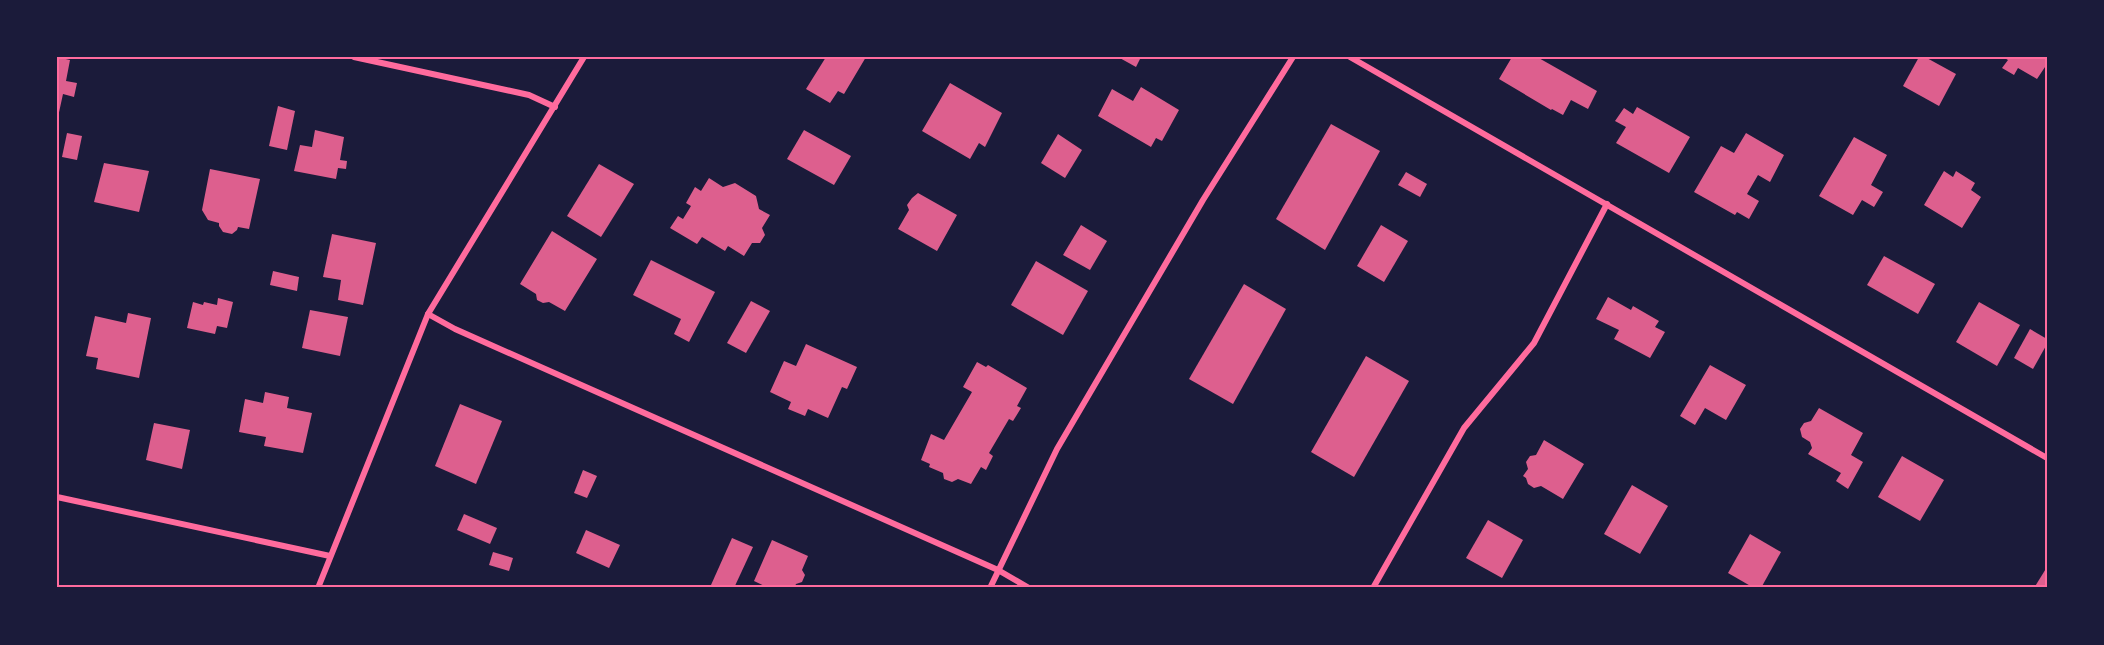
<svg xmlns="http://www.w3.org/2000/svg" width="2104" height="645" font-family="'PT Sans Narrow',sans-serif">
  <rect width="100%" height="100%" fill="#1b1b3a"/>
  <!-- building -->
  <g fill="#dd5f8e">
    <polygon points="57,57 70,60 66,81 77,83 74,97 63,94 58,117"/>
    <polygon points="826,57 866,57 844,94 838,91 830,103 806,89"/>
    <polygon points="1118,57 1141,57 1136,67"/>
    <polygon points="1512,57 1537,57 1597,91 1588,109 1571,100 1563,115 1552,109 1551,110 1499,79"/>
    <polygon points="1919,57 1925,57 1956,74 1939,106 1903,86"/>
    <polygon points="2003,57 2047,57 2047,64 2037,79 2018,68 2014,75 2002,68 2008,60"/>
    <polygon points="950,83 1002,113 985,147 979,143 970,159 922,131"/>
    <polygon points="1141,87 1179,110 1162,141 1156,138 1151,147 1098,116 1112,89 1133,101"/>
    <polygon points="278,106 295,111 287,150 269,146"/>
    <polygon points="1637,107 1690,137 1669,173 1616,143 1626,127 1615,121 1624,108 1633,114"/>
    <polygon points="1331,124 1380,151 1325,250 1276,219"/>
    <polygon points="315,130 344,137 340,160 347,161 346,169 338,168 336,179 294,171 300,145 312,147"/>
    <polygon points="804,130 851,156 834,185 787,159"/>
    <polygon points="67,133 82,136 77,160 62,157"/>
    <polygon points="1746,133 1784,155 1770,182 1758,175 1747,194 1759,201 1749,219 1737,212 1735,215 1694,192 1721,146 1734,153"/>
    <polygon points="1058,134 1082,150 1065,178 1041,163"/>
    <polygon points="1854,137 1887,155 1871,185 1883,192 1874,207 1862,200 1853,215 1819,196"/>
    <polygon points="104,163 149,171 139,212 94,202"/>
    <polygon points="599,164 634,184 601,237 567,216"/>
    <polygon points="210,169 260,179 249,229 238,227 237,230 232,234 223,232 219,226 219,223 208,220 202,210"/>
    <polygon points="1944,171 1953,177 1956,171 1975,183 1971,190 1981,197 1962,228 1924,205"/>
    <polygon points="1406,172 1427,184 1420,197 1398,185"/>
    <polygon points="709,178 723,187 735,183 756,196 759,209 770,215 762,228 765,235 760,243 752,243 744,256 728,246 725,251 702,237 697,244 670,228 678,216 683,219 691,206 686,203 695,187 701,191"/>
    <polygon points="918,193 957,215 937,251 898,229 909,210 907,205 912,198"/>
    <polygon points="1081,225 1107,241 1090,270 1063,255"/>
    <polygon points="1381,225 1408,241 1384,282 1357,266"/>
    <polygon points="552,231 597,259 565,311 549,302 543,303 537,300 536,294 520,284"/>
    <polygon points="332,234 376,243 363,305 338,300 341,280 323,277"/>
    <polygon points="1884,256 1935,284 1918,314 1867,285"/>
    <polygon points="651,260 715,292 689,342 674,334 681,319 633,295"/>
    <polygon points="1036,261 1088,291 1063,335 1011,305"/>
    <polygon points="273,271 299,277 297,291 270,285"/>
    <polygon points="1244,284 1286,309 1233,404 1189,379"/>
    <polygon points="1608,297 1631,310 1633,306 1659,321 1655,327 1665,332 1650,358 1614,339 1619,330 1596,319"/>
    <polygon points="218,298 233,302 227,328 217,326 215,334 187,328 193,302 203,305 204,302 217,305"/>
    <polygon points="751,301 770,311 746,353 727,343"/>
    <polygon points="1979,302 2020,325 1997,366 1956,342"/>
    <polygon points="310,310 348,317 340,356 302,348"/>
    <polygon points="128,313 151,318 139,378 96,369 98,358 86,356 95,316 126,323"/>
    <polygon points="2030,329 2047,339 2047,344 2033,369 2014,358"/>
    <polygon points="806,344 857,367 847,389 842,387 828,418 808,409 805,416 788,409 791,402 770,392 784,361 796,366"/>
    <polygon points="1366,356 1409,381 1354,477 1311,452"/>
    <polygon points="977,362 986,367 988,365 1027,388 1017,406 1021,408 1013,421 1009,419 989,453 993,456 986,470 981,467 971,484 958,479 952,482 944,479 943,473 929,467 930,464 921,460 931,434 944,440 972,392 963,387"/>
    <polygon points="1710,365 1746,385 1726,420 1705,408 1695,425 1680,416"/>
    <polygon points="265,392 289,397 287,408 312,413 303,453 264,446 266,437 239,432 245,399 263,403"/>
    <polygon points="460,404 502,421 476,484 435,466"/>
    <polygon points="1819,408 1863,433 1851,455 1863,462 1848,489 1836,481 1841,473 1808,454 1812,448 1810,442 1802,437 1800,429 1804,423 1811,421"/>
    <polygon points="154,423 190,430 182,469 146,460"/>
    <polygon points="1544,440 1584,464 1563,499 1541,486 1534,488 1528,484 1526,478 1523,476 1528,469 1526,462 1530,456 1536,455"/>
    <polygon points="1902,456 1944,480 1920,521 1878,497"/>
    <polygon points="583,470 597,476 587,498 574,493"/>
    <polygon points="1632,485 1668,506 1640,554 1604,534"/>
    <polygon points="464,514 497,528 490,544 457,530"/>
    <polygon points="1488,520 1523,540 1502,578 1466,558"/>
    <polygon points="586,530 620,545 609,568 576,553"/>
    <polygon points="1750,534 1781,552 1761,588 1754,588 1728,573"/>
    <polygon points="732,538 753,547 734,588 717,588 711,585"/>
    <polygon points="772,540 808,556 802,570 805,575 802,582 796,584 794,588 769,588 754,581"/>
    <polygon points="493,552 513,558 509,571 489,565"/>
    <polygon points="2047,567 2047,588 2034,588"/>
  </g>
  <g fill="none" stroke-linecap="round" stroke-linejoin="round">
    <!-- minor -->
    <g stroke="#ff6b9d" stroke-width="6">
      <polyline points="354,57 529,95 555,107"/>
      <polyline points="1350,57 2047,458"/>
      <polyline points="428,314 455,329 998,570 1029,588"/>
      <polyline points="57,497 330,556"/>
      <polyline points="318,588 428,314 584,57"/>
      <polyline points="990,588 1057,449 1203,200 1293,57"/>
      <polyline points="1373,588 1464,428 1534,343 1607,204"/>
    </g>
  </g>
  <!-- border -->
  <rect width="2104" height="645" fill="none" stroke="#1b1b3a" stroke-width="117"/>
  <rect x="58" y="58" width="1988" height="528" fill="none" stroke="#ff6b9d" stroke-width="2"/>
</svg>
